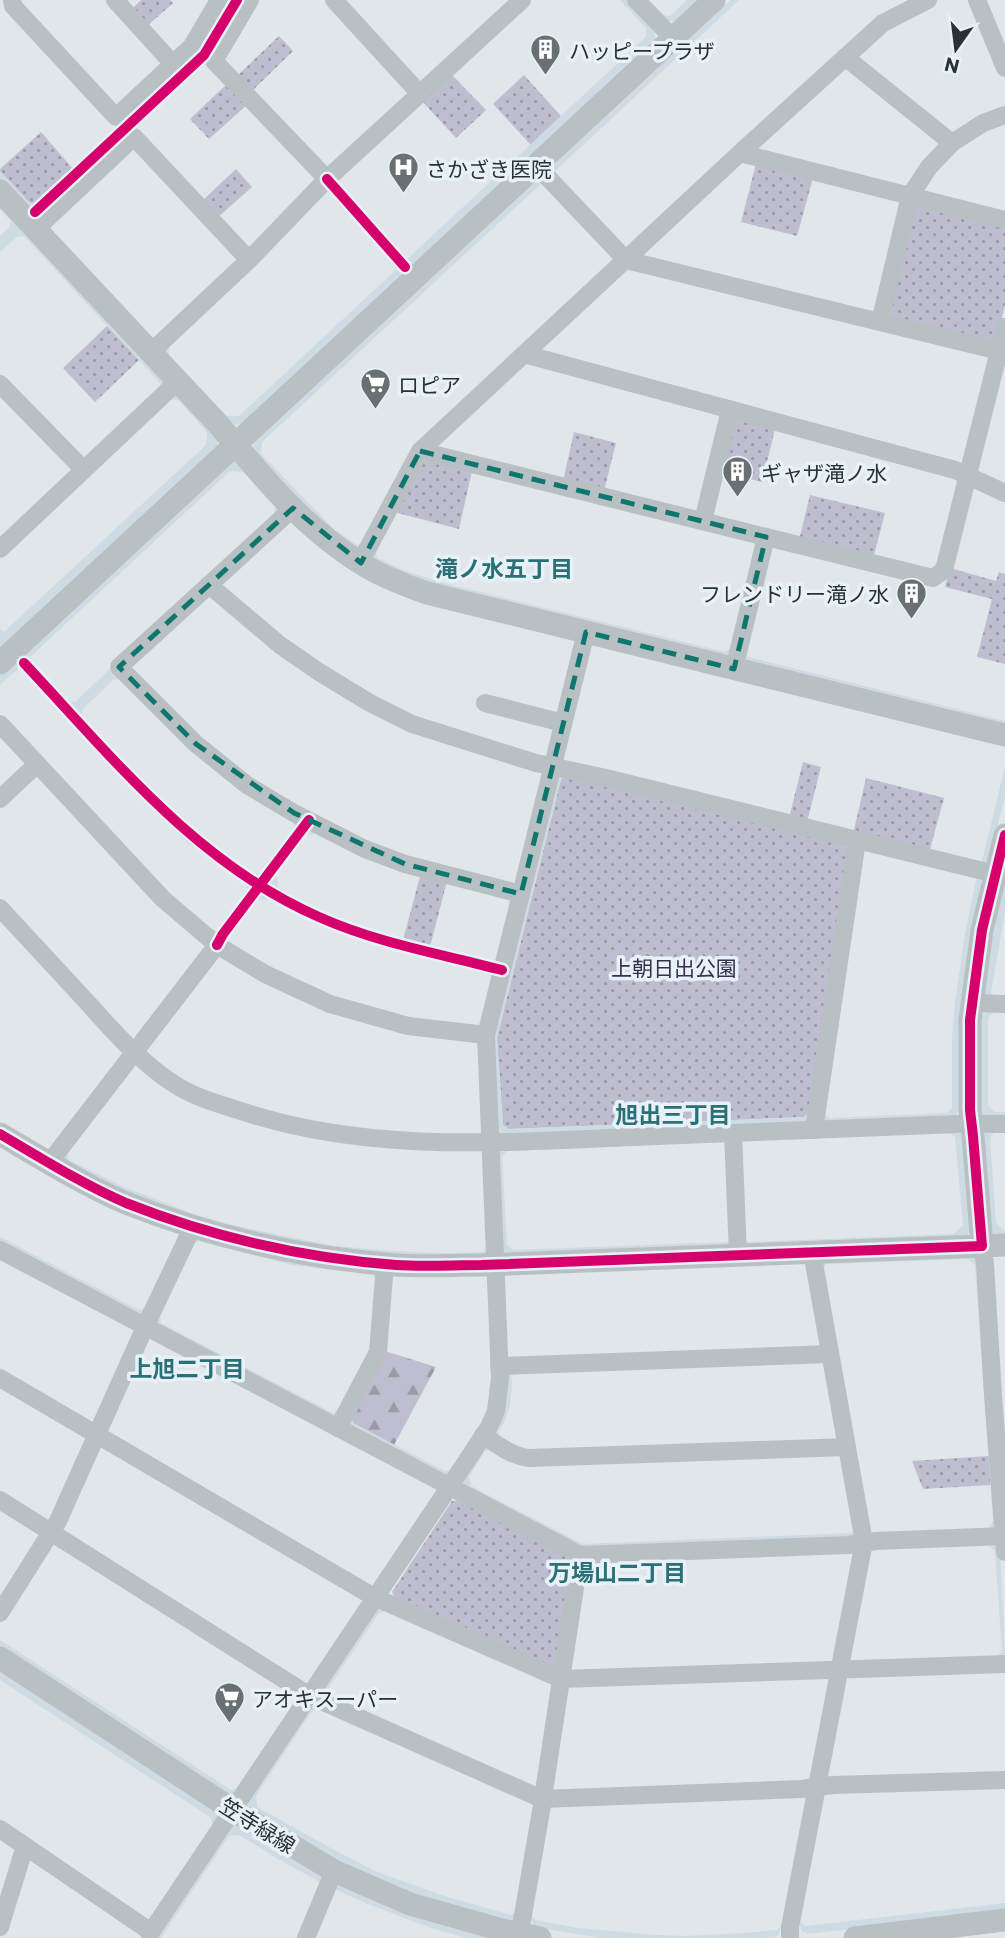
<svg xmlns="http://www.w3.org/2000/svg" width="1005" height="1938" font-family="Commissioner,'Noto Sans JP',sans-serif">
  <defs>
    <pattern id="green-dots" width="8" height="8" patternUnits="userSpaceOnUse" patternTransform="scale(1.75)"><rect width="8" height="8" fill="#bebed0"/><path d="M2 2h.1M6 6h.1" fill="none" stroke="#9a9ba9" stroke-width="1.8" stroke-linecap="round"/></pattern>
    <pattern id="forest-firs" width="22" height="20" patternUnits="userSpaceOnUse" patternTransform="scale(1.75)"><rect width="22" height="20" fill="#bebed0"/><path d="M5 1l3.5 6h-7zM16 11l3.5 6h-7z" fill="#9a9ba9"/></pattern>
  </defs>
  <rect width="100%" height="100%" fill="#e0e6ea"/>
  <!-- green -->
  <g fill="url(#green-dots)">
    <polygon points="141,0 170,0 173,3 146,27 131,10"/>
    <polygon points="279,36 293,51 252,91 237,76"/>
    <polygon points="452,75 486,110 456,138 421,100"/>
    <polygon points="524,75 561,116 531,145 493,104"/>
    <polygon points="228,83 248,104 209,139 190,119"/>
    <polygon points="41,132 73,169 36,203 30,203 0,171 0,169"/>
    <polygon points="756,164 813,178 797,236 741,222"/>
    <polygon points="236,169 252,187 217,218 202,201"/>
    <polygon points="918,204 1005,225 1005,305 997,338 988,343 890,319 911,209"/>
    <polygon points="107,326 139,360 95,402 63,368"/>
    <polygon points="740,419 775,429 762,482 720,472 732,424"/>
    <polygon points="574,432 616,443 604,491 563,481"/>
    <polygon points="428,460 472,471 459,529 394,512 419,464"/>
    <polygon points="810,495 885,513 873,559 799,540"/>
    <polygon points="950,568 996,581 999,572 1005,574 1005,664 977,657 992,599 945,587"/>
    <polygon points="803,762 821,767 807,822 789,818"/>
    <polygon points="567,775 843,843 849,850 810,1112 804,1117 509,1129 503,1125 497,1038 561,779"/>
    <polygon points="866,778 944,798 929,853 853,834"/>
    <polygon points="421,873 447,881 430,947 403,940"/>
    <polygon points="989,1456 991,1485 923,1489 912,1461"/>
    <polygon points="462,1500 570,1557 573,1563 558,1664 549,1669 395,1599 392,1592 452,1501"/>
  </g>
  <!-- forest -->
  <polygon fill="url(#forest-firs)" points="385,1351 436,1367 394,1445 353,1423 351,1414"/>
  <!-- plaza -->
  <g fill="#cedbe3">
    <polygon points="228,0 245,0 210,65 204,64 137,126 136,129 38,218 0,182 0,171 30,203 36,203 196,53"/>
    <polygon points="620,0 627,0 652,26 655,34 655,39 651,43 241,424 230,425 162,350 169,343 169,355 227,416 239,416 399,267 333,192 323,190 335,178 336,188 404,262 646,37 646,28"/>
    <polygon points="687,0 697,0 674,21 668,21 660,15 670,16"/>
    <polygon points="731,0 739,0 552,174 552,166 554,163"/>
    <polygon points="537,179 544,181 262,442 261,454 332,527 357,545 365,543 360,550 328,533 252,449 255,441"/>
    <polygon points="0,199 165,380 160,392 160,383 24,236 17,237 0,252 0,236 9,228 11,221 0,209"/>
    <polygon points="175,395 178,395 218,440 216,450 0,651 0,629 4,632 206,445 207,432 178,400 166,399"/>
    <polygon points="232,462 237,462 281,506 275,516 275,507 244,472 230,471 28,659 66,700 75,702 111,668 123,680 114,679 82,710 83,719 165,805 220,851 253,874 263,872 296,830 292,821 321,833 305,835 276,873 279,890 322,913 374,933 492,963 498,959 492,980 488,972 379,947 318,923 290,911 271,899 257,900 226,941 210,931 218,930 248,892 246,883 188,843 155,812 20,667 0,685 0,674 221,469"/>
    <polygon points="374,550 378,558 403,570 436,581 725,652 733,647 730,656 419,584 372,557"/>
    <polygon points="744,651 748,657 1005,721 1005,728 744,663"/>
    <polygon points="1005,767 1005,797 989,859 986,864 981,865"/>
    <polygon points="567,775 561,779 497,1038 503,1125 509,1129 804,1117 810,1112 807,1121 804,1123 500,1134 498,1132 491,1036 557,776"/>
    <polygon points="977,876 980,878 982,885 960,1109 957,1114 954,1117 824,1122 823,1112 830,1118 947,1113 952,1108 952,1038 955,1002 965,934"/>
    <polygon points="1005,879 1005,912 991,993 997,998 987,997 983,993 992,933"/>
    <polygon points="995,1011 988,1018 988,1106 995,1112 1005,1112 1005,1118 983,1116 981,1113 981,1016 985,1013"/>
    <polygon points="995,1131 990,1138 996,1223 1005,1231 1005,1237 991,1234 983,1135 986,1133"/>
    <polygon points="948,1132 962,1134 970,1231 966,1238 748,1249 741,1237 747,1242 954,1234 963,1225 955,1137"/>
    <polygon points="509,1149 502,1156 507,1245 513,1250 727,1242 734,1236 733,1245 503,1253 498,1151"/>
    <polygon points="67,1151 69,1160 124,1187 197,1215 225,1223 279,1235 336,1246 392,1251 441,1253 484,1252 489,1246 489,1253 463,1259 305,1248 149,1204 64,1162 63,1156"/>
    <polygon points="0,1237 139,1310 148,1308 145,1313 138,1315 0,1243"/>
    <polygon points="195,1238 376,1271 378,1283 373,1275 292,1265 198,1241 190,1246"/>
    <polygon points="976,1255 996,1524 994,1528 987,1530 993,1521 975,1265 968,1259 826,1264 821,1272 821,1262"/>
    <polygon points="159,1313 161,1323 333,1413 342,1409 338,1415 333,1417 156,1322"/>
    <polygon points="516,1371 511,1376 512,1388 509,1409 504,1423 498,1431 500,1440 494,1430 507,1375"/>
    <polygon points="351,1414 353,1423 445,1471 453,1470 447,1475 350,1425"/>
    <polygon points="483,1446 493,1449 485,1451 469,1477 471,1486 583,1544 851,1533 856,1527 855,1535 853,1537 584,1550 464,1485 463,1482"/>
    <polygon points="988,1545 997,1546 1000,1550 1005,1653 1001,1657 995,1658 1002,1651 995,1551"/>
    <polygon points="376,1607 387,1610 379,1613 327,1690 330,1699 322,1694 323,1686"/>
    <polygon points="0,1640 231,1790 242,1787 230,1796 0,1649"/>
    <polygon points="0,1669 220,1814 214,1827 210,1817 0,1680"/>
    <polygon points="310,1706 321,1708 312,1711 256,1796 257,1807 327,1846 375,1871 444,1896 511,1915 519,1909 514,1920 510,1922 413,1894 337,1862 248,1807 248,1801"/>
    <polygon points="233,1824 236,1824 322,1873 323,1888 318,1881 278,1859 239,1835 229,1836 161,1938 155,1938"/>
    <polygon points="337,1883 501,1938 467,1938 434,1929 370,1905 337,1890 329,1893"/>
    <polygon points="1005,1903 1005,1910 808,1934 802,1931 799,1923 799,1921 806,1926"/>
    <polygon points="530,1913 535,1920 577,1928 658,1935 686,1936 743,1933 777,1930 782,1925 778,1936 773,1938 602,1938 539,1928 533,1926"/>
  </g>
  <g fill="none" stroke-linecap="round" stroke-linejoin="round">
    <!-- minor -->
    <g stroke="#b9c0c3" stroke-width="18">
      <polyline points="12,0 13,6 116,117 192,46 219,0"/>
      <polyline points="115,0 173,64"/>
      <polyline points="250,0 214,61 327,179"/>
      <polyline points="334,0 420,94"/>
      <polyline points="636,0 672,37"/>
      <polyline points="977,0 1005,68"/>
      <polyline points="845,57 952,143"/>
      <polyline points="740,153 883,23 928,0"/>
      <polyline points="536,165 626,260 999,351"/>
      <polyline points="36,229 134,137 249,260"/>
      <polyline points="880,322 910,196 929,167 952,143 983,123 1005,115"/>
      <polyline points="150,353 249,260 327,179 522,0"/>
      <polyline points="524,354 955,470 1005,493"/>
      <polyline points="0,384 84,470"/>
      <polyline points="420,451 740,153 1005,220"/>
      <polyline points="293,508 209,585 280,645 319,672 370,703 412,724 536,763 606,778 995,874"/>
      <polyline points="703,521 730,410"/>
      <polyline points="766,537 933,578 944,570 1005,327"/>
      <polyline points="0,549 177,382"/>
      <polyline points="360,563 420,451 766,537 734,669"/>
      <polyline points="209,585 119,667 196,744 247,785 294,813 365,849 405,864 521,894"/>
      <polyline points="485,703 563,723"/>
      <polyline points="0,724 163,899 217,945 265,974 330,1004 408,1026 486,1035"/>
      <polyline points="0,799 37,764"/>
      <path d="M0,908c29,31 57,62 86,93 27,30 54,61 88,83 20,13 42,19 64,26 135,46 279,31 419,26 100,-4 201,-8 301,-12h47"/>
      <polyline points="971,1003 1005,1004"/>
      <polyline points="814,1130 857,841"/>
      <polyline points="733,1133 738,1255"/>
      <polyline points="49,1163 217,945"/>
      <polyline points="982,1246 985,1264 993,1395 1005,1552"/>
      <polyline points="0,1250 580,1555"/>
      <polyline points="499,1366 830,1354"/>
      <polyline points="0,1378 374,1597 561,1679 1005,1664"/>
      <polyline points="338,1428 378,1352 385,1264"/>
      <path d="M483,1435c15,10 28,21 46,23l318,-11"/>
      <polyline points="0,1500 310,1696 542,1799 801,1789 833,1785 1005,1780"/>
      <polyline points="0,1613 58,1521 145,1327 193,1226"/>
      <polyline points="0,1829 151,1932"/>
      <polyline points="0,1927 25,1846"/>
      <polyline points="150,1938 151,1932 456,1477 489,1427 496,1411 500,1378 486,1035 586,632"/>
      <polyline points="306,1938 334,1871"/>
      <polyline points="519,1938 541,1811 580,1555 848,1545 876,1541 1005,1536"/>
      <polyline points="790,1938 790,1927 864,1542 812,1252"/>
    </g>
    <!-- tertiary -->
    <g stroke="#b9c0c3" stroke-width="23">
      <path d="M0,191l218,233c42,50 85,103 141,138 21,14 45,23 68,31l578,142"/>
      <polyline points="0,663 714,0"/>
      <path d="M0,1134c39,23 84,51 126,69 86,34 178,55 270,62 28,2 57,0 85,0l501,-19 -9,-110 -3,-26v-90l12,-90 23,-95"/>
      <polyline points="982,1246 1005,1245"/>
      <polyline points="0,1658 233,1810 334,1871 410,1904 502,1930 540,1938"/>
      <polyline points="855,1938 1005,1920"/>
    </g>
    <defs>
      <g id="cycleway">
        <polyline points="327,179 405,267"/>
        <polyline points="35,212 204,55 237,0"/>
        <path d="M24,663c88,94 173,201 295,254 58,26 122,37 183,53"/>
        <polyline points="217,945 223,934 309,820"/>
        <path d="M0,1134c39,23 84,51 126,69 86,34 178,55 270,62 28,2 57,0 85,0l501,-19 -9,-110 -3,-26v-90l12,-90 23,-95"/>
      </g>
    </defs>
    <!-- cycleway casing -->
    <use href="#cycleway" stroke="#e7f1f7" stroke-width="15"/>
    <!-- cycleway -->
    <use href="#cycleway" stroke="#d6006c" stroke-width="10"/>
  </g>
  <!-- marked area -->
  <path fill="none" stroke="#0f766e" stroke-width="5" stroke-dasharray="14 9" stroke-linejoin="round" d="M420,451l346,86 -32,132 -148,-37 -65,262 -116,-30 -111,-51 -98,-69 -77,-77 174,-159 68,55z"/>
  <!-- icons -->
  <defs>
    <symbol id="building-pin" viewBox="-11 -11 22 30"><path d="M0 17L-7.5 6A9.5 9.5 0 1 1 7.5 6Z" fill="#687073" stroke="#e7f1f7"/><path d="M-4-6H4V6H1V3H-1V6H-4ZM-2.5-4.3h1.7v1.8h-1.7ZM.8-4.3h1.7v1.8H.8ZM-2.5-1h1.7V.8h-1.7ZM.8-1h1.7V.8H.8Z" fill="#fff"/></symbol>
    <symbol id="hospital-pin" viewBox="-11 -11 22 30"><path d="M0 17L-7.5 6A9.5 9.5 0 1 1 7.5 6Z" fill="#687073" stroke="#e7f1f7"/><path d="M-5-5h3v3.5h4V-5h3V5h-3V1.5h-4V5h-3Z" fill="#fff"/></symbol>
    <symbol id="supermarket-pin" viewBox="-11 -11 22 30"><path d="M0 17L-7.5 6A9.5 9.5 0 1 1 7.5 6Z" fill="#687073" stroke="#e7f1f7"/><path d="M-6-5.5h2.5l.6 2H6L4.5 2H-2.5L-4.4-4H-6ZM-1.5 3.2a1.3 1.3 0 1 0 .1 0ZM3 3.2a1.3 1.3 0 1 0 .1 0Z" fill="#fff"/></symbol>
  </defs>
  <g fill-rule="evenodd">
    <use href="#building-pin" x="528" y="32" width="35" height="47"/>
    <use href="#hospital-pin" x="386" y="150" width="35" height="47"/>
    <use href="#supermarket-pin" x="358" y="366" width="35" height="47"/>
    <use href="#building-pin" x="720" y="454" width="35" height="47"/>
    <use href="#building-pin" x="894" y="576" width="35" height="47"/>
    <use href="#supermarket-pin" x="212" y="1680" width="35" height="47"/>
  </g>
  <g text-anchor="middle" dominant-baseline="central" stroke-width="7" stroke-linejoin="round" paint-order="stroke">
    <!-- poi labels -->
    <g font-size="21" fill="#283133" stroke="#e7f1f7" text-anchor="start">
      <text x="569" y="50">ハッピープラザ</text>
      <text x="426" y="168">さかざき医院</text>
      <text x="398" y="384">ロピア</text>
      <text x="761" y="472">ギャザ滝ノ水</text>
      <text x="889" y="593" text-anchor="end">フレンドリー滝ノ水</text>
      <text x="252" y="1698">アオキスーパー</text>
    </g>
    <!-- park labels -->
    <g font-size="21" fill="#362f4e" stroke="#e7f1f7">
      <text x="674" y="967">上朝日出公園</text>
    </g>
    <!-- street labels -->
    <g font-size="21" fill="#283133" stroke="#e7f1f7">
      <text transform="translate(258 1825) rotate(32)">笠寺緑線</text>
    </g>
    <!-- neighbourhood labels -->
    <g font-size="23" font-weight="bold" fill="#2c7077" stroke="#e7f1f7">
      <text x="504" y="568">滝ノ水五丁目</text>
      <text x="673" y="1114">旭出三丁目</text>
      <text x="187" y="1368">上旭二丁目</text>
      <text x="617" y="1572">万場山二丁目</text>
    </g>
  </g>
  <!-- north arrow -->
  <g transform="translate(956 49) rotate(194)" stroke="#e7f1f7" stroke-width="5" paint-order="stroke">
  <path d="M0-5L12 26L0 18L-12 26Z" fill="#283133"/>
  <text y="-10" font-size="19" font-weight="bold" text-anchor="middle" fill="#283133">N</text>
  </g>
</svg>
